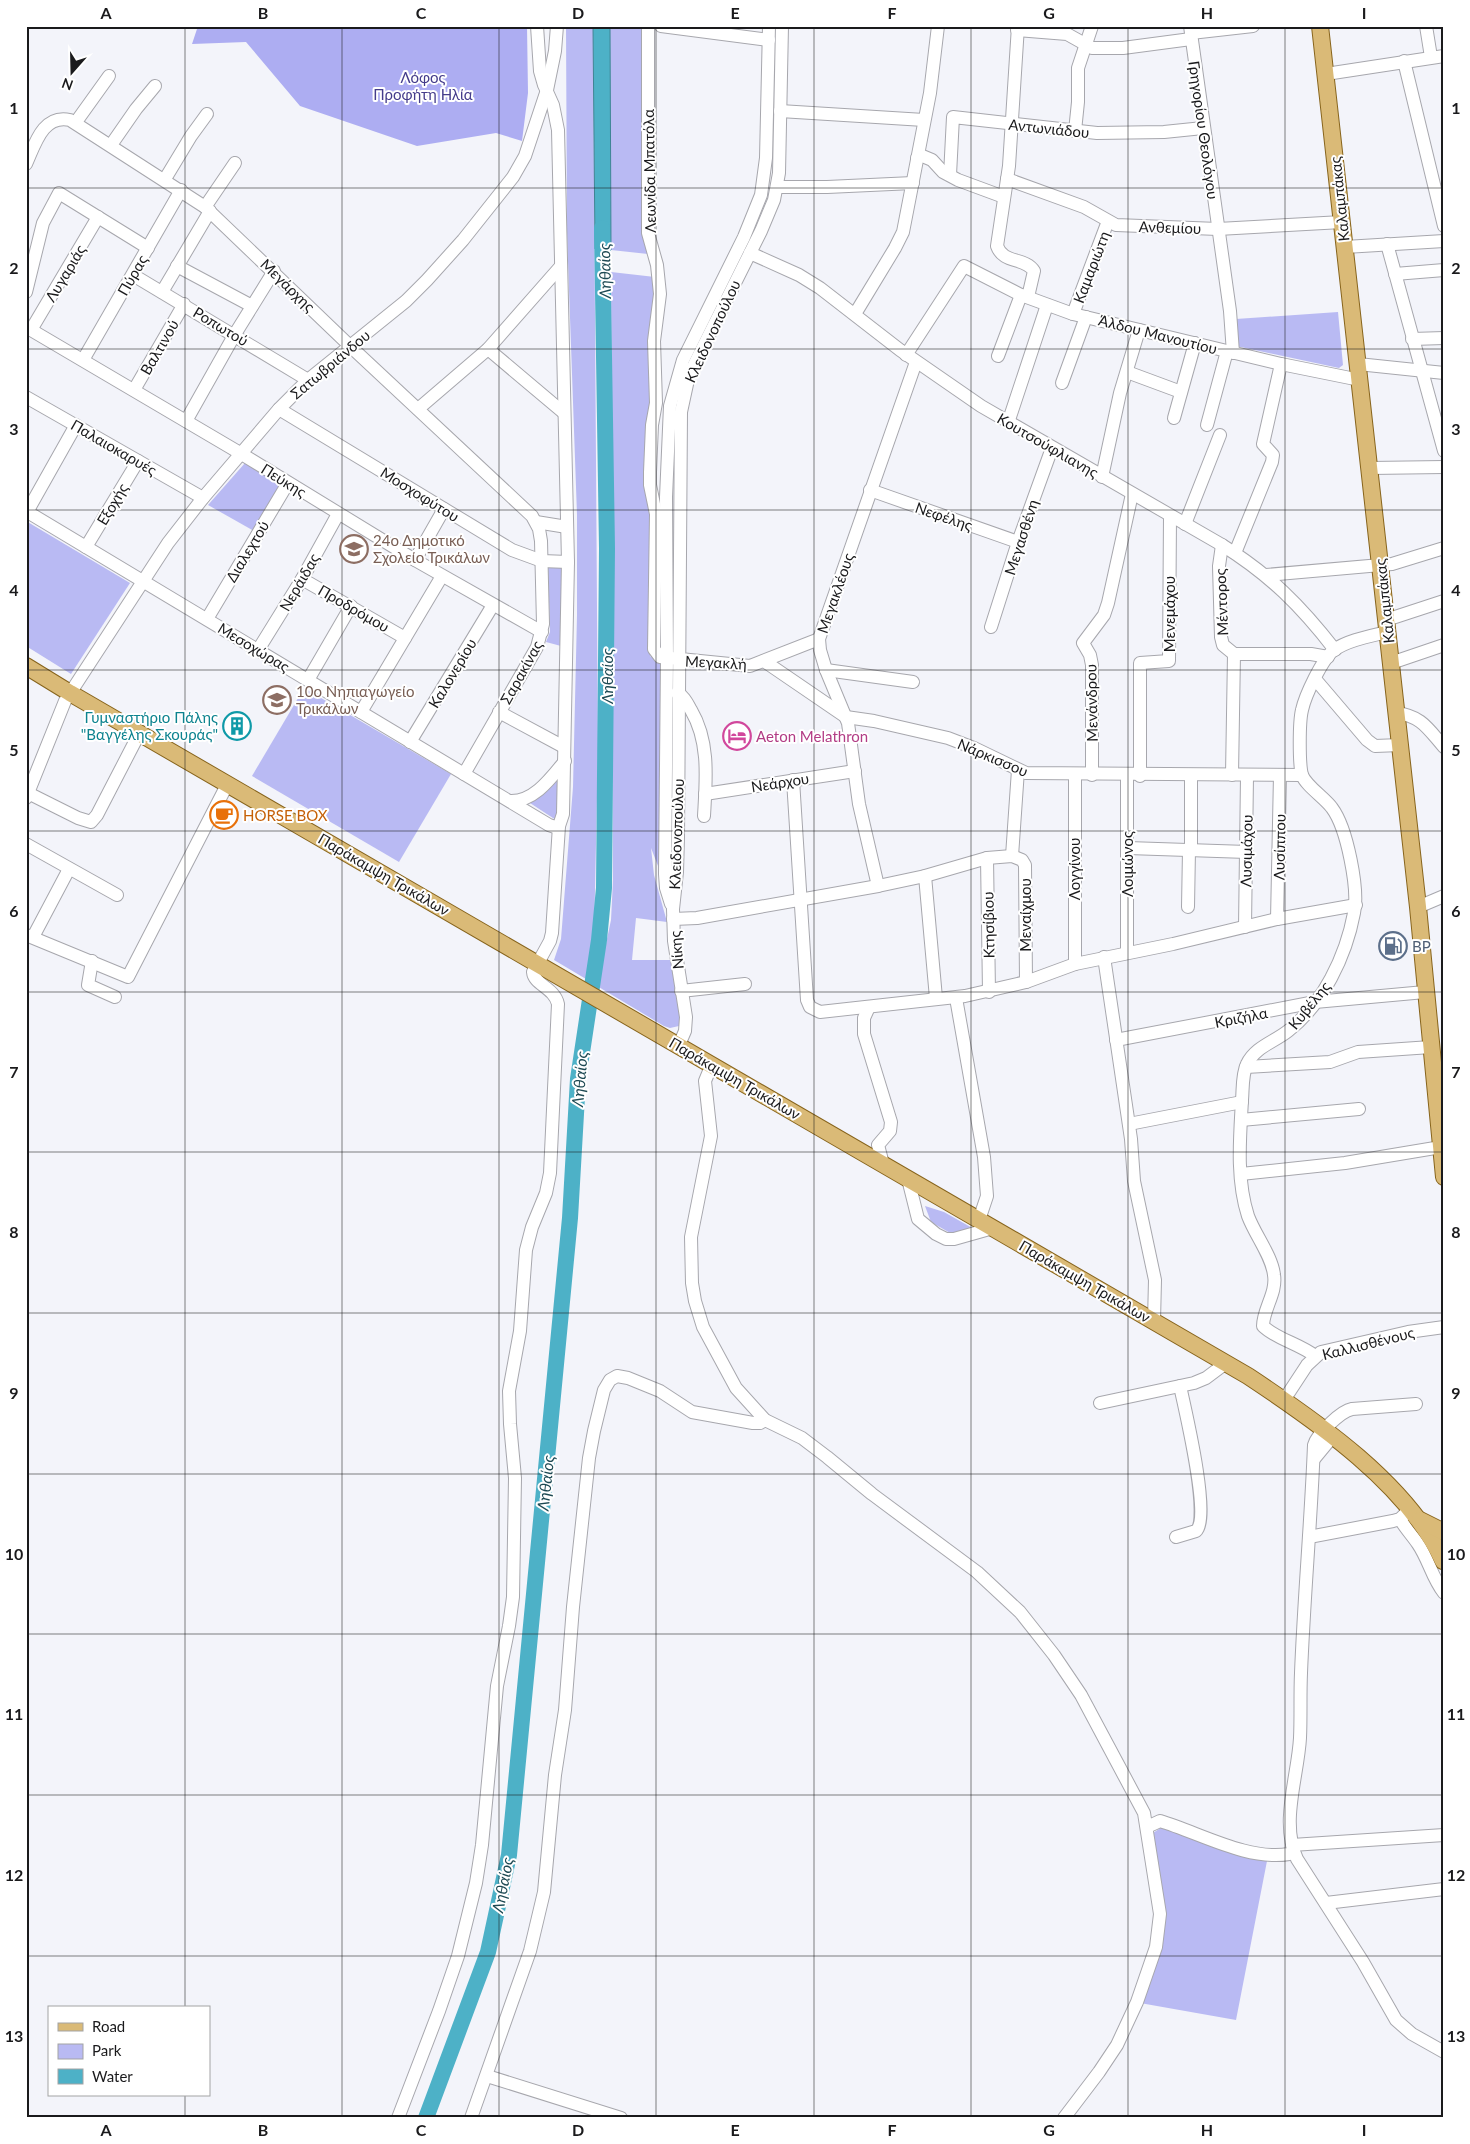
<svg xmlns="http://www.w3.org/2000/svg" width="1470" height="2144" font-family="Lato,sans-serif">
  <rect width="100%" height="100%" fill="#f3f4fa"/>
  <!-- green -->
  <g fill="#b9baf3">
    <polygon points="566,26 593,26 598,751 594,937 586,979 554,960 561,939 573,787 577,615 577,515 567,233"/>
    <polygon points="610,26 644,26 648,254 611,250"/>
    <polygon points="611,272 655,277 650,652 650,656 661,664 660,871 651,848 654,875 667,922 636,918 632,960 671,960 681,1014 679,1026 670,1028 664,1026 597,986 611,920 613,880"/>
    <polygon points="1338,312 1343,365 1339,368 1236,346 1236,319"/>
    <polygon points="245,463 282,485 254,531 208,505"/>
    <polygon points="26,521 130,583 71,674 26,646"/>
    <polygon points="548,566 562,567 561,646 546,642 550,632"/>
    <polygon points="304,688 451,774 399,862 252,776"/>
    <polygon points="558,780 557,818 556,820 530,803"/>
    <polygon points="925,1206 944,1212 974,1229 952,1234 931,1222"/>
    <polygon points="1162,1827 1267,1861 1236,2020 1140,2003 1159,1951 1153,1833"/>
  </g>
  <!-- forest -->
  <polygon fill="#adadf2" points="198,26 527,26 528,93 522,141 496,133 417,146 300,106 246,42 192,44"/>
  <!-- water -->
  <polygon fill="#4db1c7" stroke="#3e8494" points="593,26 610,26 611,250 595,249"/>
  <g fill="none" stroke-linecap="round" stroke-linejoin="round">
    <!-- river -->
    <polyline stroke="#4db1c7" stroke-width="16" points="426,2118 488,1952 509,1855 570,1218 578,1079 599,940 604,888 607,548 602,228"/>
    <defs>
      <g id="minor">
        <polyline points="648,26 648,233 657,265 660,294 654,341 656,403 652,425 650,472 650,485 656,514 654,649 660,657 750,666 819,639"/>
        <polyline points="661,26 769,40"/>
        <path d="M1018,26l-9,140 -12,80c6,18 28,11 37,25l-6,26"/>
        <polyline points="1190,26 1230,311 1233,353"/>
        <polyline points="1426,26 1431,57"/>
        <polyline points="1017,30 1067,34 1092,48 1123,48 1191,39"/>
        <polyline points="1191,33 1253,26"/>
        <polyline points="1404,61 1444,226"/>
        <polyline points="1326,74 1444,56"/>
        <polyline points="780,111 924,120"/>
        <polyline points="76,122 109,76"/>
        <polyline points="1075,131 1078,102 1078,68 1092,26"/>
        <polyline points="111,145 136,109 155,86"/>
        <polyline points="917,158 920,155 932,160 943,172 958,180 1004,197"/>
        <path d="M26,164c9,-20 17,-50 44,-44l135,87 145,139 182,170 7,13 2,12 2,83 -6,23 -73,127"/>
        <polyline points="950,175 953,117 1097,133 1164,132 1203,128"/>
        <polyline points="165,179 191,136 207,114"/>
        <polyline points="1007,179 1084,207 1116,225 1218,229 1342,222"/>
        <polyline points="777,187 827,187 913,183"/>
        <polyline points="205,207 235,163"/>
        <polyline points="1387,244 1444,451"/>
        <polyline points="1345,247 1444,241"/>
        <path d="M750,253l49,22 21,13 80,62 81,56 241,139c48,30 79,61 113,105"/>
        <polyline points="177,266 252,306"/>
        <polyline points="1395,274 1444,270"/>
        <polyline points="133,275 308,380"/>
        <polyline points="26,292 43,223 59,193 148,248"/>
        <polyline points="162,292 210,211"/>
        <polyline points="855,314 895,248 903,232 930,93 938,26"/>
        <polyline points="1073,314 1108,221"/>
        <polyline points="26,327 240,453 415,560 542,632"/>
        <polyline points="31,330 98,217"/>
        <polyline points="1412,339 1444,338"/>
        <polyline points="488,349 564,413"/>
        <polyline points="906,355 964,266 1021,295 1073,314 1281,364 1360,380"/>
        <polyline points="998,356 1021,295"/>
        <polyline points="83,360 181,190"/>
        <polyline points="1358,364 1444,373"/>
        <polyline points="1127,372 1181,392"/>
        <polyline points="1062,383 1086,317"/>
        <polyline points="134,390 184,304"/>
        <polyline points="26,397 203,498"/>
        <polyline points="279,409 512,550 542,561 568,562"/>
        <polyline points="418,409 488,349 561,266"/>
        <polyline points="1174,418 1195,343"/>
        <polyline points="186,421 235,334 274,271"/>
        <polyline points="1008,423 1047,305"/>
        <polyline points="1207,425 1227,351"/>
        <polyline points="1370,468 1444,467"/>
        <polyline points="1102,477 1120,393 1139,330"/>
        <polyline points="870,490 1018,542"/>
        <polyline points="26,511 549,825 555,827 559,826"/>
        <polyline points="27,512 76,425"/>
        <polyline points="536,522 567,527"/>
        <polyline points="1185,524 1220,435"/>
        <polyline points="1222,545 1219,566 1221,637 1223,645 1234,654"/>
        <polyline points="86,547 138,461"/>
        <polyline points="1235,553 1272,462 1273,455 1263,444 1281,364"/>
        <polyline points="415,560 444,509"/>
        <polyline points="1266,575 1392,564 1444,548"/>
        <polyline points="302,579 405,638"/>
        <polyline points="207,619 288,483"/>
        <polyline points="1386,620 1444,601"/>
        <polyline points="991,627 1018,542 1052,448"/>
        <polyline points="258,650 302,579 338,514"/>
        <polyline points="1234,654 1311,654 1328,657"/>
        <polyline points="764,661 846,717 874,721 948,738 974,748 1026,773 1302,775"/>
        <polyline points="1391,663 1444,645"/>
        <polyline points="826,670 913,682"/>
        <polyline points="1315,679 1367,740 1375,746 1400,745"/>
        <polyline points="308,680 351,606"/>
        <path d="M677,693c7,3 10,10 14,17 19,32 15,70 13,106"/>
        <polyline points="361,712 442,576"/>
        <polyline points="499,712 564,747"/>
        <path d="M1396,713c26,3 32,16 48,34"/>
        <polyline points="410,742 493,605"/>
        <polyline points="1075,775 1075,964"/>
        <polyline points="1092,775 1092,665 1090,655 1083,643 1104,615 1108,603 1132,494"/>
        <polyline points="1191,775 1191,850"/>
        <polyline points="1232,775 1234,654"/>
        <polyline points="1140,776 1140,663 1169,661 1170,516"/>
        <polyline points="793,780 807,1000 810,1007 820,1012 965,996 1026,982 1075,964 1173,944 1277,919 1356,905"/>
        <polyline points="28,793 78,818 91,822 97,815 140,732"/>
        <polyline points="705,794 855,771"/>
        <polyline points="26,798 65,701 168,543 203,498 279,409 308,380 406,301 427,280 463,240 513,177 525,156 547,90 555,51 557,26"/>
        <path d="M510,801c24,1 41,-23 55,-40"/>
        <polyline points="26,844 117,895"/>
        <polyline points="1128,848 1247,852"/>
        <polyline points="1012,856 1018,770"/>
        <polyline points="987,858 989,992"/>
        <polyline points="925,876 936,998"/>
        <polyline points="878,886 859,804 848,723 826,670 820,650 819,639 916,362"/>
        <polyline points="671,904 666,888 665,874 667,658 666,497 670,406 683,360 744,237 761,195 766,158 769,26"/>
        <polyline points="1188,907 1189,850"/>
        <polyline points="1418,907 1444,896"/>
        <polyline points="673,919 697,918 878,886 925,876 987,858 1012,856 1022,860 1025,865 1026,982"/>
        <polyline points="1277,919 1280,775"/>
        <polyline points="1245,927 1247,776"/>
        <polyline points="26,935 128,977 228,783"/>
        <polyline points="33,937 69,869"/>
        <polyline points="1127,952 1127,775"/>
        <polyline points="1104,957 1131,1139 1134,1181 1155,1280 1154,1321"/>
        <polyline points="92,961 88,985 115,997"/>
        <polyline points="681,991 745,984"/>
        <polyline points="956,998 984,1157 987,1196 979,1220"/>
        <polyline points="869,1007 864,1018 864,1034 891,1122 890,1131 878,1145 883,1164"/>
        <polyline points="1116,1040 1315,1002 1425,992"/>
        <polyline points="679,1045 685,1031 686,1017 674,941 673,909 677,872 678,837 681,412 689,375 761,231 774,200 779,173 782,26"/>
        <polyline points="712,1064 705,1081 711,1136 691,1237 692,1283 695,1301 703,1327 736,1388 765,1420 802,1438 827,1457 872,1494 977,1572 1020,1612 1054,1655 1081,1695 1144,1813 1160,1914 1156,1947 1137,2002 1117,2045 1099,2072 1064,2118"/>
        <polyline points="1246,1067 1330,1062 1358,1052 1431,1047"/>
        <polyline points="1241,1120 1359,1109"/>
        <polyline points="1129,1124 1242,1102"/>
        <polyline points="1241,1174 1345,1163 1441,1147"/>
        <polyline points="908,1179 918,1219 936,1234 946,1239 954,1239 993,1228"/>
        <path d="M1315,1356c-15,-12 -39,-17 -52,-30 0,-17 14,-33 11,-51 -2,-19 -19,-40 -26,-59 -12,-37 -8,-79 -6,-116 1,-12 0,-26 5,-36 8,-17 27,-22 41,-33 35,-27 58,-75 66,-118 5,-24 -7,-85 -22,-105 -7,-10 -26,-22 -30,-33 -3,-11 -3,-53 0,-65 3,-14 20,-51 32,-60 14,-10 37,-14 53,-18"/>
        <polyline points="1284,1400 1307,1365 1321,1352 1408,1332 1444,1327"/>
        <polyline points="1100,1403 1194,1383 1206,1378 1226,1363"/>
        <path d="M1416,1404l-64,5c-11,2 -35,25 -38,36 -3,76 -10,152 -13,228 -1,22 0,44 -1,65 -2,38 -20,85 -3,121l66,103 33,58 16,14 32,18"/>
        <polyline points="1314,1459 1333,1436"/>
        <path d="M1400,1519c5,9 12,16 18,25 11,16 14,34 26,49"/>
        <path d="M1176,1537l20,-6c15,-13 -11,-122 -16,-145"/>
        <polyline points="1309,1537 1393,1521 1400,1519 1410,1509"/>
        <path d="M1147,1827l13,-6c40,12 88,40 129,33"/>
        <polyline points="1292,1845 1444,1835"/>
        <polyline points="1326,1903 1444,1889"/>
        <polyline points="487,2076 621,2118"/>
        <path d="M398,2118l41,-107 19,-55 18,-73 6,-38 15,-159 12,-60 4,-29 2,-119 -5,-54 -1,-33 11,-60 6,-81 6,-23 14,-34 4,-20 8,-169c-4,-17 -24,-19 -25,-32l17,-31 2,-8 7,-107 4,-12 5,-252 -10,-432 -5,-25 -9,-20 -4,-14 -3,-45"/>
        <polyline points="471,2118 530,1951 544,1892 555,1775 565,1710 573,1607 589,1458 594,1431 604,1390 610,1380 617,1376 628,1378 660,1391 692,1412 753,1423 760,1423 765,1420"/>
      </g>
      <g id="major">
        <polyline points="1320,26 1418,907 1444,1177"/>
        <path d="M26,666l44,27 1178,683c68,45 161,109 195,185"/>
        <polyline points="1420,1520 1444,1532"/>
      </g>
    </defs>
    <!-- minor casing -->
    <use href="#minor" stroke="#a7a7ad" stroke-width="14"/>
    <!-- major casing -->
    <use href="#major" stroke="#87641c" stroke-width="18"/>
    <!-- minor -->
    <use href="#minor" stroke="#fff" stroke-width="12"/>
    <!-- major -->
    <use href="#major" stroke="#daba77" stroke-width="16"/>
  </g>
  <!-- grid -->
  <path fill="none" stroke="#1a1a1c" stroke-width="1" stroke-opacity="0.55" d="M185,26v1982M342,26v2092M499,26v2092M656,26v2092M814,26v2092M971,26v2092M1128,26v2092M1285,26v2092M26,188h1418M26,349h1418M26,510h1418M26,670h1418M26,831h1418M26,992h1418M26,1152h1418M26,1313h1418M26,1474h1418M26,1634h1418M26,1795h1418M26,1956h1418M185,2095v23"/>
  <!-- icons -->
  <defs>
    <symbol id="school-ring" viewBox="-11 -11 22 22"><circle r="9.5" fill="#fff" stroke="#8d6e63" stroke-width="1.5"/><path d="M0-5L7-2L0 1L-7-2ZM-4 1L0 2.5L4 1V4Q0 6-4 4Z" fill="#8d6e63"/></symbol>
    <symbol id="building-ring" viewBox="-11 -11 22 22"><circle r="9.5" fill="#fff" stroke="#0f9aa8" stroke-width="1.5"/><path d="M-4-6H4V6H1V3H-1V6H-4ZM-2.5-4.3h1.7v1.8h-1.7ZM.8-4.3h1.7v1.8H.8ZM-2.5-1h1.7V.8h-1.7ZM.8-1h1.7V.8H.8Z" fill="#0f9aa8"/></symbol>
    <symbol id="hotel-ring" viewBox="-11 -11 22 22"><circle r="9.5" fill="#fff" stroke="#d1479c" stroke-width="1.5"/><path d="M-6-4.5h1.5V1H6V5H4.5V3h-9V5H-6ZM-4 0a1.8 1.8 0 1 1 3.6 0ZM.5 0V-2.5h3Q6-2.5 6 0Z" fill="#d1479c"/></symbol>
    <symbol id="cafe-ring" viewBox="-11 -11 22 22"><circle r="9.5" fill="#fff" stroke="#e8710a" stroke-width="1.5"/><path d="M-5.5-4.5H6V0H3Q3 3.5 0 3.5H-2.5Q-5.5 3.5-5.5 0ZM3-3.2v2h1.7v-2ZM-6 4.5H4V6H-6Z" fill="#e8710a"/></symbol>
    <symbol id="fuel-ring" viewBox="-11 -11 22 22"><circle r="9.5" fill="#fff" stroke="#5c6f8a" stroke-width="1.5"/><path d="M-5.5-6h7V0h2V4h1.3V-2.5L3-4.5l.8-.8L6-3V5H2.5V1h-1V6h-7ZM-4.2-4.7v3.2H.2V-4.7Z" fill="#5c6f8a"/></symbol>
  </defs>
  <g fill-rule="evenodd">
    <use href="#school-ring" x="338" y="533" width="32" height="32"/>
    <use href="#school-ring" x="261" y="684" width="32" height="32"/>
    <use href="#building-ring" x="221" y="710" width="32" height="32"/>
    <use href="#hotel-ring" x="721" y="720" width="32" height="32"/>
    <use href="#cafe-ring" x="208" y="799" width="32" height="32"/>
    <use href="#fuel-ring" x="1377" y="930" width="32" height="32"/>
  </g>
  <g text-anchor="middle" dominant-baseline="central" stroke-width="4" stroke-linejoin="round" paint-order="stroke">
    <!-- park labels -->
    <g font-size="15" fill="#443c8b" stroke="#fff">
      <text x="423" y="77">Λόφος<tspan x="423" dy="17">Προφήτη Ηλία</tspan></text>
    </g>
    <!-- street labels -->
    <g font-size="15" fill="#1a1a1c" stroke="#fff">
      <text transform="translate(1049 128) rotate(6)">Αντωνιάδου</text>
      <text transform="translate(1204 130) rotate(82)">Γρηγορίου Θεολόγου</text>
      <text transform="translate(649 171) rotate(-91)">Λεωνίδα Μπατόλα</text>
      <text transform="translate(1339 199) rotate(-96)">Καλαμπάκας</text>
      <text transform="translate(1170 227) rotate(2)">Ανθεμίου</text>
      <text transform="translate(1091 267) rotate(-69)">Καμαριώτη</text>
      <text transform="translate(65 273) rotate(-59)">Λυγαριάς</text>
      <text transform="translate(132 275) rotate(-60)">Πύρας</text>
      <text transform="translate(288 285) rotate(44)">Μεγάρχης</text>
      <text transform="translate(221 326) rotate(31)">Ροπωτού</text>
      <text transform="translate(712 331) rotate(-65)">Κλειδονοπούλου</text>
      <text transform="translate(1158 334) rotate(14)">Άλδου Μανουτίου</text>
      <text transform="translate(159 347) rotate(-60)">Βαλτινού</text>
      <text transform="translate(330 364) rotate(-40)">Σατωβριάνδου</text>
      <text transform="translate(1048 445) rotate(30)">Κουτσούφλιανης</text>
      <text transform="translate(114 447) rotate(30)">Παλαιοκαρυές</text>
      <text transform="translate(284 480) rotate(32)">Πεύκης</text>
      <text transform="translate(420 494) rotate(32)">Μοσχοφύτου</text>
      <text transform="translate(112 504) rotate(-59)">Εξοχής</text>
      <text transform="translate(944 516) rotate(19)">Νεφέλης</text>
      <text transform="translate(1021 537) rotate(-72)">Μεγασθένη</text>
      <text transform="translate(247 551) rotate(-59)">Διαλεχτού</text>
      <text transform="translate(299 582) rotate(-60)">Νεράιδας</text>
      <text transform="translate(835 593) rotate(-71)">Μεγακλέους</text>
      <text transform="translate(1384 601) rotate(-96)">Καλαμπάκας</text>
      <text transform="translate(1221 602) rotate(-92)">Μέντορος</text>
      <text transform="translate(354 608) rotate(30)">Προδρόμου</text>
      <text transform="translate(1169 614) rotate(-90)">Μενεμάχου</text>
      <text transform="translate(254 647) rotate(31)">Μεσοχώρας</text>
      <text transform="translate(716 662) rotate(3)">Μεγακλή</text>
      <text transform="translate(521 672) rotate(-61)">Σαρακίνας</text>
      <text transform="translate(452 673) rotate(-59)">Καλονερίου</text>
      <text transform="translate(1091 703) rotate(-91)">Μενάνδρου</text>
      <text transform="translate(993 757) rotate(23)">Νάρκισσου</text>
      <text transform="translate(780 782) rotate(-9)">Νεάρχου</text>
      <text transform="translate(676 834) rotate(-88)">Κλειδονοπούλου</text>
      <text transform="translate(1279 847) rotate(-89)">Λυσίππου</text>
      <text transform="translate(1246 851) rotate(-89)">Λυσιμάχου</text>
      <text transform="translate(1127 864) rotate(-90)">Λοιμώνος</text>
      <text transform="translate(1074 869) rotate(-90)">Λογγίνου</text>
      <text transform="translate(384 874) rotate(30)">Παράκαμψη Τρικάλων</text>
      <text transform="translate(1025 915) rotate(-90)">Μεναίχμου</text>
      <text transform="translate(988 925) rotate(-91)">Κτησίβιου</text>
      <text transform="translate(676 950) rotate(-95)">Νίκης</text>
      <text transform="translate(1309 1005) rotate(-51)">Κυβέλης</text>
      <text transform="translate(1241 1017) rotate(-11)">Κριζήλα</text>
      <text transform="translate(735 1078) rotate(30)">Παράκαμψη Τρικάλων</text>
      <text transform="translate(1085 1281) rotate(30)">Παράκαμψη Τρικάλων</text>
      <text transform="translate(1368 1343) rotate(-14)">Καλλισθένους</text>
    </g>
    <!-- education labels -->
    <g font-size="15" fill="#785e54" stroke="#fff" text-anchor="start">
      <text x="373" y="540">24ο Δημοτικό<tspan x="373" dy="17">Σχολείο Τρικάλων</tspan></text>
      <text x="296" y="691">10ο Νηπιαγωγείο<tspan x="296" dy="17">Τρικάλων</tspan></text>
    </g>
    <!-- culture labels -->
    <g font-size="15" fill="#0d838f" stroke="#fff" text-anchor="end">
      <text x="218" y="717">Γυμναστήριο Πάλης<tspan x="218" dy="17">"Βαγγέλης Σκουράς"</tspan></text>
    </g>
    <!-- hotel labels -->
    <g font-size="15" fill="#b23c85" stroke="#fff" text-anchor="start">
      <text x="756" y="736">Aeton Melathron</text>
    </g>
    <!-- food labels -->
    <g font-size="15" fill="#c56008" stroke="#fff" text-anchor="start">
      <text x="243" y="815">HORSE BOX</text>
    </g>
    <!-- service labels -->
    <g font-size="15" fill="#4e5e75" stroke="#fff" text-anchor="start">
      <text x="1412" y="946">BP</text>
    </g>
    <!-- water labels -->
    <g font-size="16" font-style="italic" fill="#1d4953" stroke="#fff">
      <text transform="translate(604 271) rotate(-91)">Ληθαίος</text>
      <text transform="translate(606 676) rotate(-90)">Ληθαίος</text>
      <text transform="translate(579 1079) rotate(-85)">Ληθαίος</text>
      <text transform="translate(545 1483) rotate(-84)">Ληθαίος</text>
      <text transform="translate(502 1885) rotate(-79)">Ληθαίος</text>
    </g>
  </g>
  <!-- border -->
  <rect width="1470" height="2144" fill="none" stroke="#ffffff" stroke-width="55"/>
  <!-- legend -->
  <rect x="48" y="2006" width="162" height="90" fill="#ffffff" stroke="#a3a3a4"/>
  <rect x="58" y="2023" width="25" height="8" fill="#daba77" stroke="#a3a3a4"/>
  <text x="92" y="2032" font-size="15" fill="#1a1a1c">Road</text>
  <rect x="58" y="2044" width="25" height="15" fill="#b9baf3" stroke="#a3a3a4"/>
  <text x="92" y="2056" font-size="15" fill="#1a1a1c">Park</text>
  <rect x="58" y="2069" width="25" height="15" fill="#4db1c7" stroke="#a3a3a4"/>
  <text x="92" y="2082" font-size="15" fill="#1a1a1c">Water</text>
  <!-- north arrow -->
  <g transform="translate(72 72) rotate(200)" stroke="#ffffff" stroke-width="4" paint-order="stroke">
  <path d="M0-4L9 19L0 12L-9 19Z" fill="#1a1a1c"/>
  <text y="-8" font-size="14" font-weight="bold" text-anchor="middle" fill="#1a1a1c">N</text>
  </g>
  <rect x="28" y="28" width="1414" height="2088" fill="none" stroke="#1a1a1c" stroke-width="2"/>
  <g font-size="16" text-anchor="middle" font-weight="bold" fill="#1a1a1c">
    <text x="106" y="19">A</text>
    <text x="263" y="19">B</text>
    <text x="421" y="19">C</text>
    <text x="578" y="19">D</text>
    <text x="735" y="19">E</text>
    <text x="892" y="19">F</text>
    <text x="1049" y="19">G</text>
    <text x="1207" y="19">H</text>
    <text x="1364" y="19">I</text>
    <text x="14" y="114">1</text>
    <text x="1456" y="114">1</text>
    <text x="14" y="274">2</text>
    <text x="1456" y="274">2</text>
    <text x="14" y="435">3</text>
    <text x="1456" y="435">3</text>
    <text x="14" y="596">4</text>
    <text x="1456" y="596">4</text>
    <text x="14" y="756">5</text>
    <text x="1456" y="756">5</text>
    <text x="14" y="917">6</text>
    <text x="1456" y="917">6</text>
    <text x="14" y="1078">7</text>
    <text x="1456" y="1078">7</text>
    <text x="14" y="1238">8</text>
    <text x="1456" y="1238">8</text>
    <text x="14" y="1399">9</text>
    <text x="1456" y="1399">9</text>
    <text x="14" y="1560">10</text>
    <text x="1456" y="1560">10</text>
    <text x="14" y="1720">11</text>
    <text x="1456" y="1720">11</text>
    <text x="14" y="1881">12</text>
    <text x="1456" y="1881">12</text>
    <text x="14" y="2042">13</text>
    <text x="1456" y="2042">13</text>
    <text x="106" y="2136">A</text>
    <text x="263" y="2136">B</text>
    <text x="421" y="2136">C</text>
    <text x="578" y="2136">D</text>
    <text x="735" y="2136">E</text>
    <text x="892" y="2136">F</text>
    <text x="1049" y="2136">G</text>
    <text x="1207" y="2136">H</text>
    <text x="1364" y="2136">I</text>
  </g>
</svg>
